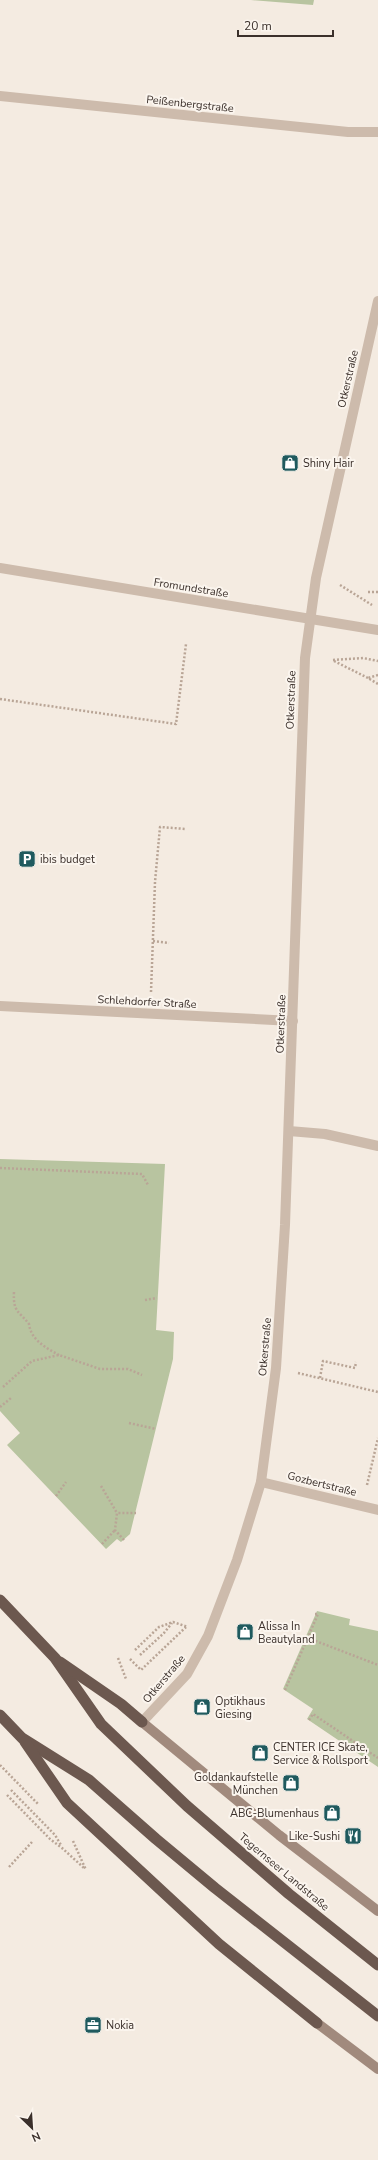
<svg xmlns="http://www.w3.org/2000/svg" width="378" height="2160" font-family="'Nunito Sans',sans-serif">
  <rect width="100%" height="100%" fill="#f4ebe1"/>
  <!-- green -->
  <g fill="#b8c4a0">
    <polygon points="251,0 314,0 313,5"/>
    <polygon points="0,1159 165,1164 156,1330 174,1332 173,1359 130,1534 121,1542 117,1539 106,1549 7,1445 20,1433 0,1411"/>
    <polygon points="317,1611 350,1619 349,1625 378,1631 378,1767 307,1719 313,1709 283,1689"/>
  </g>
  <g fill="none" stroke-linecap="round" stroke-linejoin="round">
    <!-- path -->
    <g stroke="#b9a596" stroke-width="2.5" stroke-dasharray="2 2" stroke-linecap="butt">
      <polyline points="340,585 372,605"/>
      <polyline points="368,592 378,592"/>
      <polyline points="333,660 363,658 378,661"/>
      <polyline points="334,661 368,678"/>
      <polyline points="378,675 368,678 378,684"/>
      <polyline points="0,699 176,724 186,644"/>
      <polyline points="153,941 169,943"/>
      <polyline points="151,992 155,882 160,827 186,829"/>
      <polyline points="0,1168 142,1174 148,1185"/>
      <path d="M14,1292c-1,20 4,18 15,32 2,16 17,24 30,31"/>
      <polyline points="145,1300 157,1298"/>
      <polyline points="298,1373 378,1392"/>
      <polyline points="320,1378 323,1361 355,1368 356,1362"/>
      <polyline points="3,1387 32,1361 59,1355 100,1369 128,1369 142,1375"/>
      <polyline points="0,1407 11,1398"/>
      <polyline points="129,1423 156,1429"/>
      <polyline points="367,1485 378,1438"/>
      <polyline points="101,1486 117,1513"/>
      <polyline points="56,1496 66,1482"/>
      <polyline points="124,1540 115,1530 117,1513 136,1513"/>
      <polyline points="102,1544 115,1530"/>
      <polyline points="308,1638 378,1665"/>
      <polyline points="135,1650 159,1627 173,1622 188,1627"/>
      <polyline points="140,1655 164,1633 172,1623"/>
      <polyline points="118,1658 126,1679"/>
      <polyline points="130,1659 141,1670 186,1627"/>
      <polyline points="285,1690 318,1614 315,1614"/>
      <polyline points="309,1720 313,1714 378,1758"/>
      <polyline points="0,1765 38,1804"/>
      <polyline points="11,1790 55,1835 61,1845"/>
      <polyline points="7,1795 50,1839 62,1848 84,1868"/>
      <polyline points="73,1841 86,1870"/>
      <polyline points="9,1867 32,1842"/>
    </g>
    <!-- service -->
    <polyline stroke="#cdbbac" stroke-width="10" points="289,1131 325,1134 378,1146"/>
    <!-- minor -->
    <g stroke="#cdbbac" stroke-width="10">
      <polyline points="0,96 348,132 378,132"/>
      <polyline points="0,568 378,630"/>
      <polyline points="0,1006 293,1021"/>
      <polyline points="261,1482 378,1510"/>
      <polyline points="142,1722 187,1674 208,1636 237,1560 261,1482 276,1368 285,1225 305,658 316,578 378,301"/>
    </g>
    <!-- secondary -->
    <g stroke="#a18a7d" stroke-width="10">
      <polyline points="142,1722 279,1835 378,1911"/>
      <polyline points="317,2023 378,2069"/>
    </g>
    <!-- trunk -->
    <g stroke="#6c584f" stroke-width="11">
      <polyline points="0,1600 55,1658 101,1724 187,1806 289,1894 378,1965"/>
      <polyline points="60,1662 121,1704 142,1722"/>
      <polyline points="0,1715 22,1738 89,1780 156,1839 215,1888 378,2016"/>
      <polyline points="25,1742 67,1803 219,1944 317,2023"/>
    </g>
  </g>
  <!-- icons -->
  <defs>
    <symbol id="shop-square" viewBox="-11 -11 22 22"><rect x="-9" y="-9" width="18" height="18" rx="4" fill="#1f5a5e" stroke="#fbf5ee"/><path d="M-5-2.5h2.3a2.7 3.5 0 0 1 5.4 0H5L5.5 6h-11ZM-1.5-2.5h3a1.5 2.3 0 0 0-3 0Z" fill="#fff"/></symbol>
    <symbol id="parking-square" viewBox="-11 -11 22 22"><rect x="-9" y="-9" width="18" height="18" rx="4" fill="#1f5a5e" stroke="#fbf5ee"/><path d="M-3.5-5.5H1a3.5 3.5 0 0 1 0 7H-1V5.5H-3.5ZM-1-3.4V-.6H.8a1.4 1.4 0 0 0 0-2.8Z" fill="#fff"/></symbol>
    <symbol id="restaurant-square" viewBox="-11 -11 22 22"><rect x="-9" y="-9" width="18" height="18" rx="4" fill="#1f5a5e" stroke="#fbf5ee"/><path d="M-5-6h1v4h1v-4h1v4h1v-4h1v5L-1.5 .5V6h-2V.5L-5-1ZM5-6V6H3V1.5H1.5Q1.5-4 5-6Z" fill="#fff"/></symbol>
    <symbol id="office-square" viewBox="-11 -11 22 22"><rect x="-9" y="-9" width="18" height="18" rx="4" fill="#1f5a5e" stroke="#fbf5ee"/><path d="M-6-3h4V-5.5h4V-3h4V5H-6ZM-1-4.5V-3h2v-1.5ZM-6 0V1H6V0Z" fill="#fff"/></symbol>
  </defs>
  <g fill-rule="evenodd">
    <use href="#shop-square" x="280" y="453" width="20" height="20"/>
    <use href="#parking-square" x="17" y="849" width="20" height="20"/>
    <use href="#shop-square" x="235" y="1622" width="20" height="20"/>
    <use href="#shop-square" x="192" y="1697" width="20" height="20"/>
    <use href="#shop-square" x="250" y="1743" width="20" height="20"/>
    <use href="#shop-square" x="281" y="1773" width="20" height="20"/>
    <use href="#shop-square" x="322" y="1803" width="20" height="20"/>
    <use href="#restaurant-square" x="343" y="1826" width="20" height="20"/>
    <use href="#office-square" x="83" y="2015" width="20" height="20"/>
  </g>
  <g text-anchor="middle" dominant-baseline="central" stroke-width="4" stroke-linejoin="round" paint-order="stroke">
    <!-- street labels -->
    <g font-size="11" fill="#3b302b" stroke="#fbf5ee">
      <text transform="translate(190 104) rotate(6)">Peißenbergstraße</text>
      <text transform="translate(348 379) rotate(-77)">Otkerstraße</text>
      <text transform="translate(191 588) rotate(9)">Fromundstraße</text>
      <text transform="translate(291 700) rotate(-88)">Otkerstraße</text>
      <text transform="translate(147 1002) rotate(3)">Schlehdorfer Straße</text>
      <text transform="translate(281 1024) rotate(-88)">Otkerstraße</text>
      <text transform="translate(265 1347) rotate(-85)">Otkerstraße</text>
      <text transform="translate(322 1484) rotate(14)">Gozbertstraße</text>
      <text transform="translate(164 1679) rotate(-50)">Otkerstraße</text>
      <text transform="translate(284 1872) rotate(40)">Tegernseer Landstraße</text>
    </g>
    <!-- poi labels -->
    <g font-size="11" fill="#3b302b" stroke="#fbf5ee" text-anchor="start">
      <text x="303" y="463">Shiny Hair</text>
      <text x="40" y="859">ibis budget</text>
      <text x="258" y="1626">Alissa In<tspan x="258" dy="13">Beautyland</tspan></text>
      <text x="215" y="1701">Optikhaus<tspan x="215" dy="13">Giesing</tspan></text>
      <text x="273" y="1747">CENTER ICE Skate,<tspan x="273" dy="13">Service &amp; Rollsport</tspan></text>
      <text x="278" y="1777" text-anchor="end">Goldankaufstelle<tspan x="278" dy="13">München</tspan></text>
      <text x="319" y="1813" text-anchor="end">ABC-Blumenhaus</text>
      <text x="340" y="1836" text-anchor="end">Like-Sushi</text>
      <text x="106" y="2025">Nokia</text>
    </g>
  </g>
  <!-- north arrow -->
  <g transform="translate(32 2128) rotate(155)" stroke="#fbf5ee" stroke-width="3" paint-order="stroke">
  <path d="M0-3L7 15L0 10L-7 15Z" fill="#3b302b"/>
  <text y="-6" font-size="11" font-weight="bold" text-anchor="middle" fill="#3b302b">N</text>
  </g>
  <!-- scale -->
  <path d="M238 30v6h95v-6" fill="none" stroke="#3b302b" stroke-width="2"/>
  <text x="244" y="30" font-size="12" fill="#3b302b" stroke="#fbf5ee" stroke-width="3" paint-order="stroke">20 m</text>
</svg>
